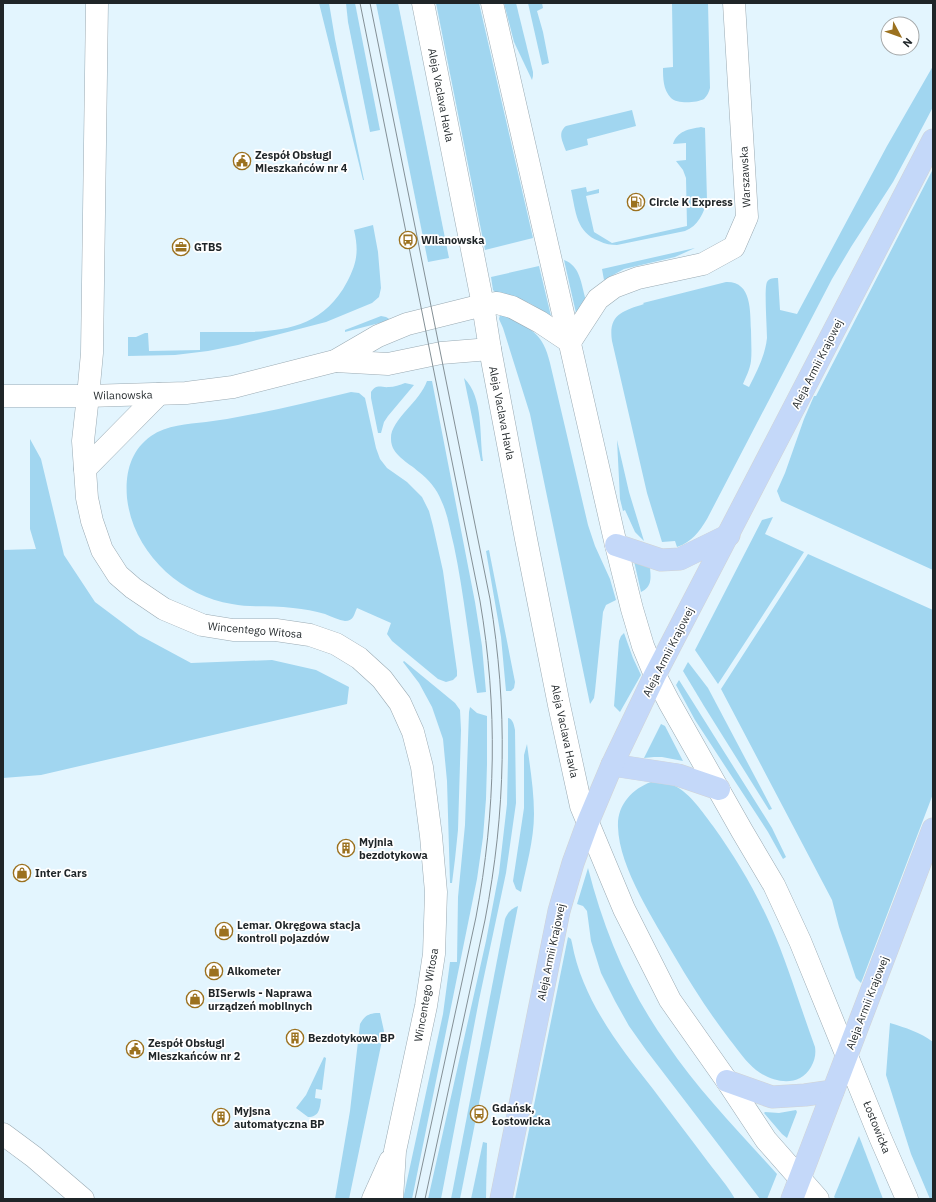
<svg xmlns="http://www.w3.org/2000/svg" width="936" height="1202" font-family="'IBM Plex Sans',sans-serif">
  <rect width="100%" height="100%" fill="#e3f5fe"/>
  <!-- green -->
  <g fill="#a1d6f0">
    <polygon points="319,3 329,3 335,39 364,180 363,180"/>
    <polygon points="346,3 355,3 380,130 370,132 348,22"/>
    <polygon points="376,3 398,3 449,258 428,262"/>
    <polygon points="436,3 479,3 533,238 485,250"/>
    <polygon points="504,3 516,3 533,72 533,76 532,80 514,42"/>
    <polygon points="528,3 542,3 543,8 537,11 543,32 549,63 542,65"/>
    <path d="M672,3h36l2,85c-1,4 -3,8 -6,11 -8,4 -27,5 -33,-1 -8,-8 -8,-20 -8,-30l10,-1z"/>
    <path d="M933,66v41l-19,36 -21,39 -42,65 -19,32 -125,240c-8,13 -15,23 -30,28l-2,-6 -13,1 -15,-49 -35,-152c-4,-26 10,-30 32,-37l-1,-1 83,-21c26,-1 24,29 25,48 0,10 1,21 0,31 -1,8 -5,16 -8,23l6,3c8,-16 16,-31 18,-49 0,-11 -3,-50 0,-56 2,-4 7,-4 11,-4l2,32 17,4 90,-168z"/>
    <path d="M632,110l4,16 -49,13 1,6 -22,6c-3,-9 -9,-18 0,-25z"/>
    <path d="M701,127l4,1 2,72c-3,13 -9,26 -22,31l-68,14c-6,0 -12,-1 -18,-4 -23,-9 -23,-29 -28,-51l15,-3 1,5 12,-3v4l-13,3 8,36 18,11 75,-17 -1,-48 -3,-8 -7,-9 10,-1v-17l-13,1c4,-13 16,-15 28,-17z"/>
    <polygon points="933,169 933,570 781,501 777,491 785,473 804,419 814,396 816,396"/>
    <path d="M373,225l5,27 3,36 -2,9 -7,6 -46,19 -88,23 -30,6 -33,4 -47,1v-19h8l9,-4h3l1,18 51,-1v-18c56,-1 116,9 147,-50 10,-19 12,-31 7,-52z"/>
    <polygon points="695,248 675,257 624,269 604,280 602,269"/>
    <path d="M564,260c17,6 17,25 22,40l-10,13z"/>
    <path d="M539,266l12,50c-8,-3 -14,-9 -22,-13 -10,-5 -22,-7 -33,-10l-3,-3 -2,-13z"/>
    <path d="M500,315h4c25,13 39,17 46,48l38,162 7,21 15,33 6,21 -10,5 -3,7 -8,79 -1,7 -4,6 -60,-290 -27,-86 -4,-9z"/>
    <polygon points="381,316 386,317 391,320 345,332 345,330"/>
    <path d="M464,378c20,20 15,57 19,83h-2z"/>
    <path d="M427,381h5l43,221 7,44 4,46 -9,1c-8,-49 -13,-99 -23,-147 -4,-15 -6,-32 -13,-46 -4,-11 -13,-21 -22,-28 -11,-10 -28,-17 -28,-33 -1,-19 29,-37 36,-58z"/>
    <path d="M405,383l9,2 -26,31 -4,6 -3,11h-3l-7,-35v-6c6,-9 10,-4 18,-5 5,0 11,-2 16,-4z"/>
    <path d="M351,392l8,1 6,5 11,50 4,11 7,9 20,14 15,15 7,14 4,15 10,45 14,100v5l-4,4 -7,2 -8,-3 -46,-38 -5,-7 4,-11 -34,-15c-3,6 -3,13 -12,13 -6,-1 -13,-4 -20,-7 -10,-3 -21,-5 -32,-6 -20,-3 -41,0 -61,-4 -52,-8 -99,-52 -105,-106 -2,-24 3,-47 24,-62 16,-11 36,-12 55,-14 14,-2 28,-4 42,-7 35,-6 69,-15 103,-23z"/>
    <polygon points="30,439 41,459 64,555 95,602 139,635 191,663 272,660 316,670 349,687 347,704 41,775 3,778 3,550 36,549 30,529"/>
    <polygon points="617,440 629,492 644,541 635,532 625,510 623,511 620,499"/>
    <polygon points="773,517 765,534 804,552 718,684 695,650 762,520"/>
    <polygon points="489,550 515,682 514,688 511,691 506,691 501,637 486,551"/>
    <polygon points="808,554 933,610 933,794 861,983 856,978 839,927 832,900 721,689"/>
    <path d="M634,561l16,7c1,10 2,19 -9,24z"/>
    <polygon points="624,633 633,658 641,675 620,712 614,706 619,641 621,636"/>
    <polygon points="404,661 455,703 460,710 461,730 458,830 455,859 452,883 450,883 447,781 443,739 432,707 419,683 403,662"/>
    <polygon points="688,662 708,688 772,809 769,810 704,706 683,671"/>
    <polygon points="679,680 772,828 786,857 783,859 768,832 695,720 676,685"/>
    <polygon points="470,707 477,713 487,716 487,764 486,799 483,837 477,879 412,1199 403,1199 443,1014 450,962 457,962 458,897 465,825 469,712"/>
    <path d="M508,718c5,1 6,7 7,12l1,73 -10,70 -27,127 -38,199h-13l58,-258 13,-68 8,-69 1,-46z"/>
    <polygon points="661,724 665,726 683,761 662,757 654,757 644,758"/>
    <path d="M527,744c3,23 7,47 7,70 0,26 -8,53 -13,78l-5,-3 -3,-8 11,-73v-53z"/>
    <path d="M651,782c8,1 18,1 24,4 15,7 28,27 38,40 23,32 42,64 58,100 17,39 29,80 44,121 1,7 0,13 -4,20 -12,21 -38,16 -55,3 -10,-8 -18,-20 -26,-30 -20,-26 -38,-54 -55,-83 -20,-35 -56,-89 -57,-130 -1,-22 14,-38 33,-45z"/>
    <path d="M588,868c16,63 41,123 79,176 32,47 72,88 110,130l-10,25h-7l-114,-149 -17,-24 -14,-25 -14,-28 -10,-32 -4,-30 -4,-5 -6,-2z"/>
    <path d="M518,906l-58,293h-9l54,-280c3,-7 6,-10 13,-13z"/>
    <path d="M568,937l3,2 1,4c10,56 47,103 81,146 18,24 37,49 55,73 9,12 20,24 27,37h-220z"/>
    <path d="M376,1013h4l4,18 -35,168h-14l15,-88 10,-87c4,-7 7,-10 16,-11z"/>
    <path d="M890,1023c16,5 30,9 43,19v157h-3l-19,-45 -25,-79z"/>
    <path d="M324,1057l2,1 -4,32 -6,-1 -1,9 6,1c-1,10 -2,18 -13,18l-12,-9 10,-13z"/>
    <polygon points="796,1110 797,1112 787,1138 782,1134 764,1113 765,1112 779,1113"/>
    <polygon points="859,1136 883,1199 836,1199 834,1197"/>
    <polygon points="483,1142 487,1143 486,1199 471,1199"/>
  </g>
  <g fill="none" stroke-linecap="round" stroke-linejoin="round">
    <defs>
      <g id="minor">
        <polyline points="88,396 92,353 97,3"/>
        <polyline points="3,1134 34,1157 83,1199"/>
      </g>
      <g id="tertiary">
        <polyline points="335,361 388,364 441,353 490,349"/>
        <polyline points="3,396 88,396 186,393 233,387 335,361 378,336 407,324 483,305 497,303 512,307 540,322 570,342 598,299 614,287 638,278 703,264 734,247 747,217 734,3"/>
        <polyline points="88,396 83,441 87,498 92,521 102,550 118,575 133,588 164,609 202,625 233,630 276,630 310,635 336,644 359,658 382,679 400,703 413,732 422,767 431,836 436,892 434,954 426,1006 395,1151 392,1199"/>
        <polyline points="85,469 159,394"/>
        <polyline points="373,1199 390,1161"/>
      </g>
      <g id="secondary">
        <polyline points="423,3 483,305 490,349 526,539 559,705 581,806 624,909 670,1000 727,1081 766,1140 818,1199"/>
        <polyline points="492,3 616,545 632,609 643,646 655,675 669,702 742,831 774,885 800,941 880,1137 907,1199"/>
      </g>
      <g id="primary">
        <polyline points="616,545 661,560 680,559 729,535"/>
        <polyline points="612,765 678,775 719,789"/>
        <polyline points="727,1081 772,1097 805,1095 833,1091"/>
        <polyline points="501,1199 559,911 573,863 588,822 612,765 655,675 933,140"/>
        <polyline points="792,1199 933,829"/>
      </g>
    </defs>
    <!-- minor casing -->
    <use href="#minor" stroke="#9aaab3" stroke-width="23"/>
    <!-- tertiary casing -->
    <use href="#tertiary" stroke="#9aaab3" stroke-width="23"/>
    <!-- secondary casing -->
    <use href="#secondary" stroke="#9aaab3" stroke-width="23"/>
    <!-- primary casing -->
    <use href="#primary" stroke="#d2d3d4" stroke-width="23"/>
    <!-- minor -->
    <use href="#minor" stroke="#fff" stroke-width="22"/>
    <!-- tertiary -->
    <use href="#tertiary" stroke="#fff" stroke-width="22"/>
    <!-- secondary -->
    <use href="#secondary" stroke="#fff" stroke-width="22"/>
    <!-- primary -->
    <use href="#primary" stroke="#c4d8f9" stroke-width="22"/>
    <!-- tram -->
    <g stroke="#849096" stroke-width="1">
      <path d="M360,3l120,598c18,106 16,210 -4,316l-61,282"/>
      <path d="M370,3l120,596c18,109 16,212 -5,321l-60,279"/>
    </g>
  </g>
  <!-- icons -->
  <defs>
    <symbol id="civic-ring" viewBox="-11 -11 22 22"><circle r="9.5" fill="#fff" stroke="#9b711f" stroke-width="1.5"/><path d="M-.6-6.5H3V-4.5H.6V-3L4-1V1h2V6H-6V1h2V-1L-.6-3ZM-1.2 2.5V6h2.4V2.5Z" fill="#9b711f"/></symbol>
    <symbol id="fuel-ring" viewBox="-11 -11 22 22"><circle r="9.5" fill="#fff" stroke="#9b711f" stroke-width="1.5"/><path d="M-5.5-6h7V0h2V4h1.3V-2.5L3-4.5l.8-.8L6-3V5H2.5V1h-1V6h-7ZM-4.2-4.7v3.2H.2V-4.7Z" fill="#9b711f"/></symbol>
    <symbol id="bus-ring" viewBox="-11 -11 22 22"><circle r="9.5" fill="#fff" stroke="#9b711f" stroke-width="1.5"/><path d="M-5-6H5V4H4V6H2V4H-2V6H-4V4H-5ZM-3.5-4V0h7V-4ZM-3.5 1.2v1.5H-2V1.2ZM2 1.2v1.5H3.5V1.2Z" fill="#9b711f"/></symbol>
    <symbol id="office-ring" viewBox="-11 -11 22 22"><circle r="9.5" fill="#fff" stroke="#9b711f" stroke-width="1.5"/><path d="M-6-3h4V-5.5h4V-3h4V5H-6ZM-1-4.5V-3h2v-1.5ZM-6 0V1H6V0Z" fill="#9b711f"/></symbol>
    <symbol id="building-ring" viewBox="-11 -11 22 22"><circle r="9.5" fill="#fff" stroke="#9b711f" stroke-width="1.5"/><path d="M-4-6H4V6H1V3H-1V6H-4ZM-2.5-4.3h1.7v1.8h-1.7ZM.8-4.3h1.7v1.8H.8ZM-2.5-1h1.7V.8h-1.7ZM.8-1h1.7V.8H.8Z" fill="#9b711f"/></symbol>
    <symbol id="shop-ring" viewBox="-11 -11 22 22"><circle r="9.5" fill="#fff" stroke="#9b711f" stroke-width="1.5"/><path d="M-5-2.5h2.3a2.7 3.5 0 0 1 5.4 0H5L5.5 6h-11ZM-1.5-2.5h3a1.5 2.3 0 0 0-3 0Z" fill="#9b711f"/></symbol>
  </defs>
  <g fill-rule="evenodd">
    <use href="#civic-ring" x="232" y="151" width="20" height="20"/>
    <use href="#fuel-ring" x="626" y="192" width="20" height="20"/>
    <use href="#bus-ring" x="398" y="230" width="20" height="20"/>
    <use href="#office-ring" x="171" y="237" width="20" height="20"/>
    <use href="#building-ring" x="336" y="838" width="20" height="20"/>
    <use href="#shop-ring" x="12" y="863" width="20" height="20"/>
    <use href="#shop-ring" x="214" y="921" width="20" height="20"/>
    <use href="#shop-ring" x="204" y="961" width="20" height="20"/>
    <use href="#shop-ring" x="185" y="989" width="20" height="20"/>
    <use href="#building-ring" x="285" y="1028" width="20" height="20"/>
    <use href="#civic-ring" x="125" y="1039" width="20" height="20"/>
    <use href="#bus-ring" x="469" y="1104" width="20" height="20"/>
    <use href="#building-ring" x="211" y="1107" width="20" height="20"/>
  </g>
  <g text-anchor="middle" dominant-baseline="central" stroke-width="3.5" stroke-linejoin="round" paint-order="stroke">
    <!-- street labels -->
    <g font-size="11" fill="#1f2528" stroke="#fff">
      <text transform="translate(441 95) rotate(79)">Aleja Vaclava Havla</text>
      <text transform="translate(745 177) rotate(-93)">Warszawska</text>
      <text transform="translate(817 364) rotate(-63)">Aleja Armii Krajowej</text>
      <text transform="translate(123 395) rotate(-1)">Wilanowska</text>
      <text transform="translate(502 413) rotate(79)">Aleja Vaclava Havla</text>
      <text transform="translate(255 630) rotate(5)">Wincentego Witosa</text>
      <text transform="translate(668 652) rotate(-63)">Aleja Armii Krajowej</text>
      <text transform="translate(565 731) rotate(78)">Aleja Vaclava Havla</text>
      <text transform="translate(551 952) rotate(-78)">Aleja Armii Krajowej</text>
      <text transform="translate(426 995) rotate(-80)">Wincentego Witosa</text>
      <text transform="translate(867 1003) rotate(-69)">Aleja Armii Krajowej</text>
      <text transform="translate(877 1127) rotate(68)">Łostowicka</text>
    </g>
    <!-- poi labels -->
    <g font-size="11" font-weight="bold" fill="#1f2528" stroke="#fff" text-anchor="start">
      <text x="255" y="155">Zespół Obsługi<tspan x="255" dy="13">Mieszkańców nr 4</tspan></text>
      <text x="649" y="202">Circle K Express</text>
      <text x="421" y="240">Wilanowska</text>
      <text x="194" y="247">GTBS</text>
      <text x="359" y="842">Myjnia<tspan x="359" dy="13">bezdotykowa</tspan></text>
      <text x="35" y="873">Inter Cars</text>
      <text x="237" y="925">Lemar. Okręgowa stacja<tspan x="237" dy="13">kontroli pojazdów</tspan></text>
      <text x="227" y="971">Alkometer</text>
      <text x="208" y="993">BISerwis - Naprawa<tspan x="208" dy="13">urządzeń mobilnych</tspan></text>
      <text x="308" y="1038">Bezdotykowa BP</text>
      <text x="148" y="1043">Zespół Obsługi<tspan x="148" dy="13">Mieszkańców nr 2</tspan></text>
      <text x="492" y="1108">Gdańsk,<tspan x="492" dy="13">Łostowicka</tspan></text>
      <text x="234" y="1111">Myjsna<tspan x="234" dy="13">automatyczna BP</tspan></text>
    </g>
  </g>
  <!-- border -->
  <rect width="936" height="1202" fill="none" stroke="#1f2528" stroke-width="8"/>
  <!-- north arrow -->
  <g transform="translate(900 36) rotate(131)"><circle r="19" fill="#ffffff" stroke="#a5a8a9"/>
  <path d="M0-3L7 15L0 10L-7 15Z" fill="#9b711f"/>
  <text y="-6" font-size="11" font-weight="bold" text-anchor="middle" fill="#1f2528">N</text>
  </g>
</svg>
